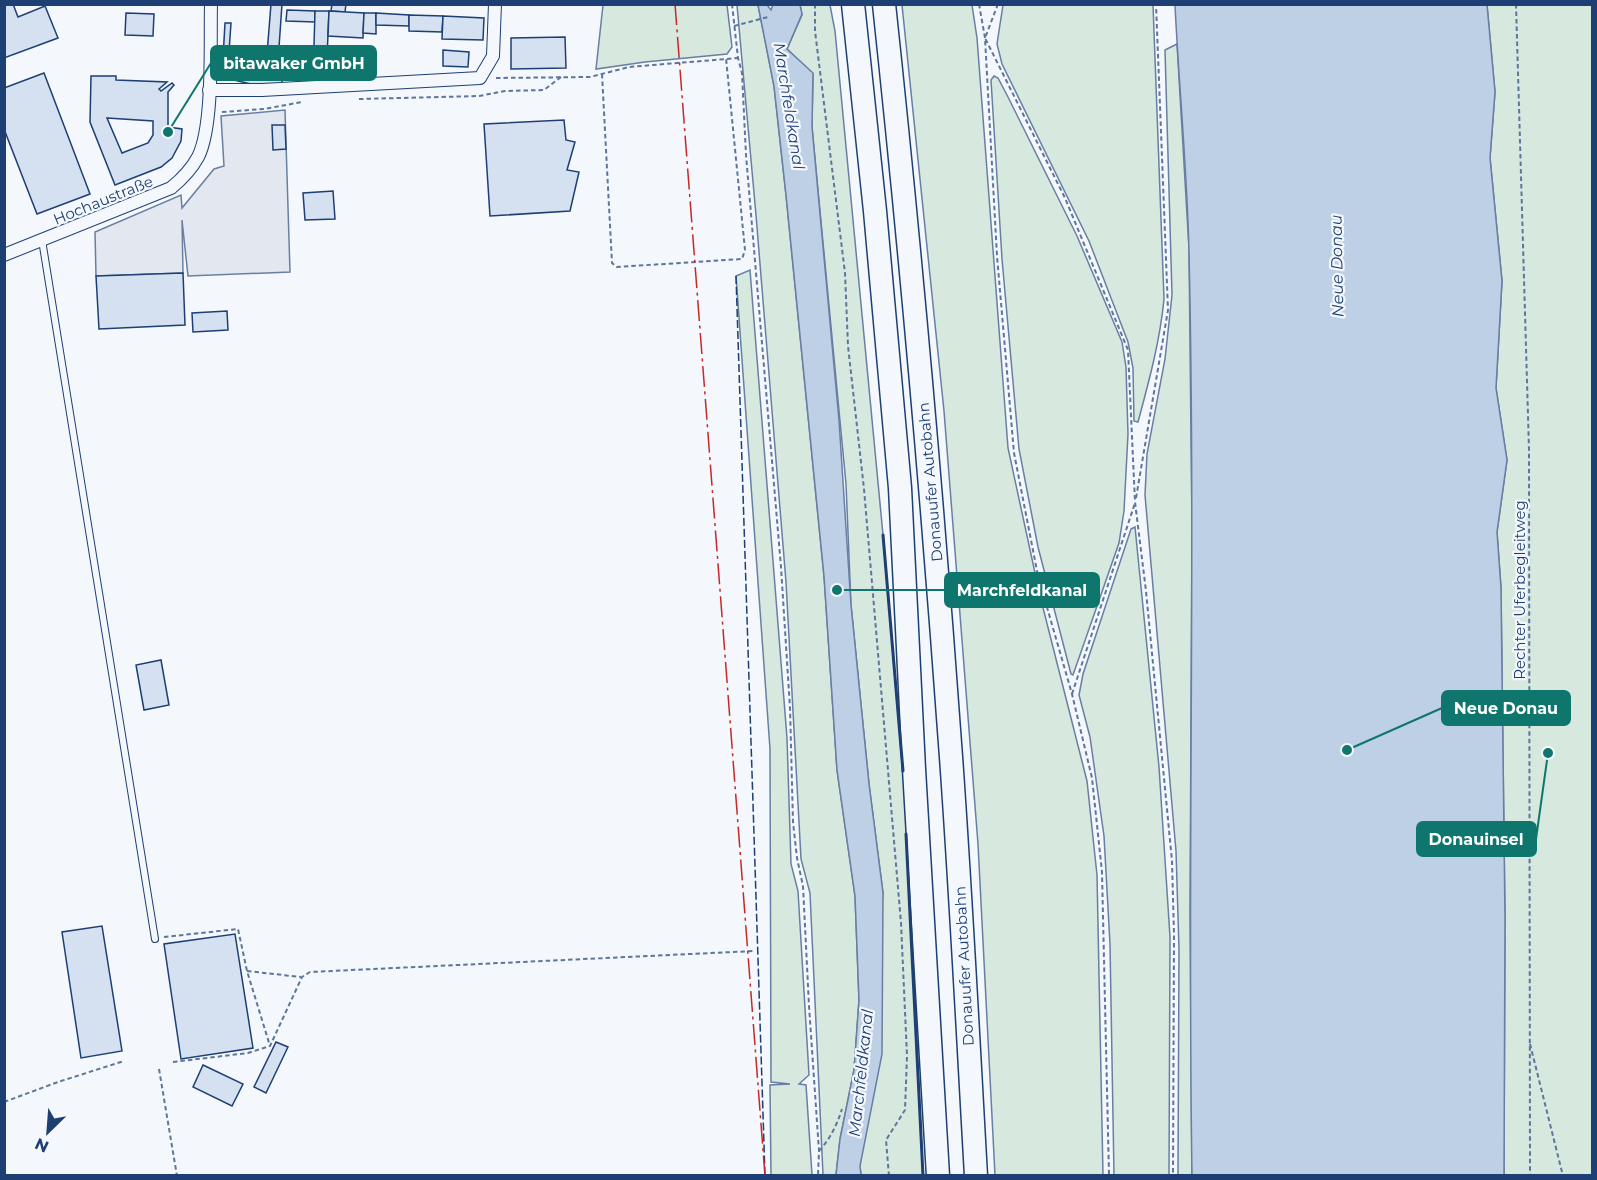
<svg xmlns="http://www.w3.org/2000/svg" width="1597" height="1180" font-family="Montserrat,sans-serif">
  <rect width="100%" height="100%" fill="#f4f7fb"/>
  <!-- green -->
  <g fill="#d7e8df" stroke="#687fa3" stroke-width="1.5">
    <polygon points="603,5 727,5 732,47 727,54 645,62 596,69"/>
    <polygon points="737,5 758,5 774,86 786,195 824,576 837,770 855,896 859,1000 854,1070 840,1139 836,1175 823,1175 810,893 801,859 786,582 756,215"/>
    <polygon points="800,5 830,5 835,31 883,535 905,798 923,1175 861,1175 860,1166 883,893 869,784 851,605 846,484 812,127 813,74 787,49 802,15"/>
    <polygon points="902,5 972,5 977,38 1008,448 1040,596 1087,781 1097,875 1103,1175 995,1175 978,844 944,411"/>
    <path d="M1003,5h150l11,294c-4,42 -15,82 -26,123l-4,-1 -1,-53 -5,-26 -39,-101 -87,-177 -5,-20z"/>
    <polygon points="1487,5 1592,5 1592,1175 1504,1175 1505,918 1501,588 1497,532 1507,460 1496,388 1502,281 1490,158 1495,92"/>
    <polygon points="1177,44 1189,249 1192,531 1190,912 1192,1176 1178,1175 1179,949 1176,851 1145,495 1147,454 1165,359 1172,295 1165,50"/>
    <polygon points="994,76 998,78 1008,97 1077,236 1122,342 1126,367 1128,434 1124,511 1119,543 1073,675 1071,674 1038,547 1019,449 1002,259 991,80"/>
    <polygon points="750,270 787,738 791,864 798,891 809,1075 799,1084 806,1085 812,1175 771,1175 770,1085 790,1084 771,1082 770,749 736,276"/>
    <polygon points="1135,527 1159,767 1170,937 1169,1175 1114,1175 1110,944 1104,836 1090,737 1079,695 1083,674 1131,529"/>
  </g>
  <!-- parking -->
  <polygon fill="#e3e8f0" stroke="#687fa3" stroke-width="1.5" points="285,110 290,272 188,276 182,220 183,273 96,276 95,232 181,195 182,208 214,169 224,166 221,116"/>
  <!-- water -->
  <g fill="#bed0e5" stroke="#687fa3" stroke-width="1.5">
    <polygon points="758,5 767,5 771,10 773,5 800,5 802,14 787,49 813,73 812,127 839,420 851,605 869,784 883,893 882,1054 860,1166 861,1175 836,1175 840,1139 854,1070 859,1000 855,896 837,770 824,576 786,195 774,86"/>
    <path d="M1175,5h312l8,87 -5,66 12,123 -6,107 11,72 -10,72 4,56 4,330 -1,257h-312c-5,-308 4,-616 -3,-924 -2,-82 -10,-164 -14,-246z"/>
  </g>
  <!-- building -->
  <g fill="#d5e0f0" stroke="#1d3f73" stroke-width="1.5" fill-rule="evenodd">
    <polygon points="4,4 13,4 18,17 45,6 58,38 4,58"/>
    <polygon points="271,4 282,4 277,76 256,74 257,53 267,54"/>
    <polygon points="332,4 346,4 345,12 331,11"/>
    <polygon points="287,10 315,11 315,22 286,21"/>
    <polygon points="315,11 329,11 326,81 313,80"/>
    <polygon points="329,11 364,13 363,38 328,36"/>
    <polygon points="126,13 154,14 153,36 125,35"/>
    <polygon points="364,13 376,13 376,34 363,33"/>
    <polygon points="376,13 409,15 409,26 376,25"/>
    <polygon points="409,15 443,16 442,32 409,31"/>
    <polygon points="443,16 484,18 483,40 442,39"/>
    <polygon points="225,23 231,23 229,52 231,63 237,59 245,72 282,77 282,84 255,85 234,80 227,71 223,58"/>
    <polygon points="565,37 566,68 511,69 511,38"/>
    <polygon points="443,50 469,52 468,67 443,66"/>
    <polygon points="44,73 90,194 37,214 4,129 4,88"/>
    <path d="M91,76h25v4l51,2 -8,7 2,2 11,-8 2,2 -6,7v35l14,2 -1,12 -9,17 -11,9 -46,18 -25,-63zM107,118l46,3v14l-5,8 -26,10z"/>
    <polygon points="564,120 566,140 575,142 567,170 579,172 570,211 490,216 484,124"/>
    <polygon points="272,125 285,125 286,149 273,150"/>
    <polygon points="333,191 335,219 305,220 303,193"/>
    <polygon points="183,273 185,325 99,329 96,276"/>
    <polygon points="227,311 228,330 193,332 192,313"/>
    <polygon points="161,660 169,705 144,710 136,665"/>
    <polygon points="102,926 122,1051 81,1058 62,932"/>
    <polygon points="235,934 253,1048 181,1059 164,944"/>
    <polygon points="276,1042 288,1047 266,1093 254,1087"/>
    <polygon points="203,1065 243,1084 232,1106 193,1087"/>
  </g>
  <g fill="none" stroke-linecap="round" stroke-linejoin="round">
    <defs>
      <polyline id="service" points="42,240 155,939"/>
      <g id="minor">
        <polyline points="209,90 262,90 480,78 493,56 495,4"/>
        <path d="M4,255l167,-67c11,-9 20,-18 27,-31 16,-31 12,-115 13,-153"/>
      </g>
      <g id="motorway">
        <polyline points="853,4 875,211 900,488 914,769 938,1176"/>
        <path d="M884,4c27,251 49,502 67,753 10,139 17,279 25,419"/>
      </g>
    </defs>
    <!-- service casing -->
    <use href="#service" stroke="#1d3f73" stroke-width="8"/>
    <!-- minor casing -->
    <use href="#minor" stroke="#1d3f73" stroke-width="14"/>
    <!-- motorway casing -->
    <use href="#motorway" stroke="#1d3f73" stroke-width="25"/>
    <!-- path -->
    <g stroke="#5e769c" stroke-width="2" stroke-dasharray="4.5 3" stroke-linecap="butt">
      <polyline points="732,4 738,58 742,73 746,155 781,567 790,708 793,822 797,858 803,886 809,1006 819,1151 818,1176"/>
      <polyline points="815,4 815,31 845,273 848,346 864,489 901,923 907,1056 905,1110 886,1140 889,1176"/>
      <polyline points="979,4 985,38 997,256 1014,453 1038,576 1072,694 1092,778 1102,872 1109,1176"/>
      <polyline points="998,4 985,38 1065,198 1128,350 1135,502 1146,591 1172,861 1174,934 1173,1176"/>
      <polyline points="1516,4 1529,450 1530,1176"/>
      <polyline points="734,26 768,17"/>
      <polyline points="602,74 612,263 617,267 742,259 745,250 726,58"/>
      <polyline points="496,78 590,77 629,67 738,58"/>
      <polyline points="359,99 479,96 505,91 544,90 561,77"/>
      <polyline points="222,112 264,109 302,102"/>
      <polyline points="1136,498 1168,310 1156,4"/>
      <polyline points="1072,694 1135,503"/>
      <polyline points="164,937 238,929 247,971 270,1046"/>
      <polyline points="247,971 301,977"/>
      <polyline points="1530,1044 1563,1176"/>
      <polyline points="173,1062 248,1053 270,1046 302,977 310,972 754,951"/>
      <polyline points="159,1069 177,1176"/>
      <polyline points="4,1102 58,1082 124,1061"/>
      <path d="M819,1151c11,-12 18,-26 23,-42"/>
    </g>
    <!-- service -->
    <use href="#service" stroke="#f4f7fb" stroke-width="6"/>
    <!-- minor -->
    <use href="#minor" stroke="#f4f7fb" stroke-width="12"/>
    <!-- motorway -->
    <use href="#motorway" stroke="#f4f7fb" stroke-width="22"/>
    <!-- fence -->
    <polyline stroke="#1d3f73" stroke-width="1.5" stroke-dasharray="8 3" stroke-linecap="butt" points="736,276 765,1176"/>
    <!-- wall -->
    <g stroke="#1d3f73" stroke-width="3">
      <polyline points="883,535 903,771"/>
      <polyline points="906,834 923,1176"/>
    </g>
    <!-- power -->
    <polyline stroke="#c62828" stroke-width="1.5" stroke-dasharray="21 4.5 3 4.5" stroke-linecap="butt" points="675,4 765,1176"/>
  </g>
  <g text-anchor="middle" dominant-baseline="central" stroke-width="4.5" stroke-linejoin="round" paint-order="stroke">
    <!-- street labels -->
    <g font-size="15" fill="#1d3f73" stroke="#f4f7fb">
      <text transform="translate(103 200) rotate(-22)">Hochaustraße</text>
      <text transform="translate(930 482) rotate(-95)">Donauufer Autobahn</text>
      <text transform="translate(1519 590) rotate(-90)">Rechter Uferbegleitweg</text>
      <text transform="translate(964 966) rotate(-93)">Donauufer Autobahn</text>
    </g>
    <!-- water labels -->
    <g font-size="16" font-style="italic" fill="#1d3f73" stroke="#f4f7fb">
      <text transform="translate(789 106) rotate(81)">Marchfeldkanal</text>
      <text transform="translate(1337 266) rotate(-91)">Neue Donau</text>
      <text transform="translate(861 1073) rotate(-84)">Marchfeldkanal</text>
    </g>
  </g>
  <!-- callouts -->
  <path fill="none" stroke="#0f766e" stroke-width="2" d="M168 132L211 63M837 590L945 590M1347 750L1442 708M1548 753L1536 839"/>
  <g fill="#0f766e" stroke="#f4f7fb" stroke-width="2">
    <circle cx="168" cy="132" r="6"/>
    <circle cx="837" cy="590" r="6"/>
    <circle cx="1347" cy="750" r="6"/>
    <circle cx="1548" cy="753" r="6"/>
  </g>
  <g fill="#0f766e" stroke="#0f766e" stroke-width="2">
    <rect x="211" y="46" width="165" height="34" rx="6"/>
    <rect x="945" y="573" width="154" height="34" rx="6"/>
    <rect x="1442" y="691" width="128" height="34" rx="6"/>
    <rect x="1417" y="822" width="119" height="34" rx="6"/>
  </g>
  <g font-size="16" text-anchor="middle" font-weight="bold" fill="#fff">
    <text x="294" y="69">bitawaker GmbH</text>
    <text x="1022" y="596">Marchfeldkanal</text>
    <text x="1506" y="714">Neue Donau</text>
    <text x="1476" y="845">Donauinsel</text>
  </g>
  <!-- border -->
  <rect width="1597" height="1180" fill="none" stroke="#1d3f73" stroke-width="12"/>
  <!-- north arrow -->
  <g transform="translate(48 1132) rotate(205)" stroke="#f4f7fb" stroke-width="4.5" paint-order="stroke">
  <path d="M0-4.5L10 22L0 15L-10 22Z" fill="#1d3f73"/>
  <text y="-9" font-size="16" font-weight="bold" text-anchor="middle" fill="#1d3f73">N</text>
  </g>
</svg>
